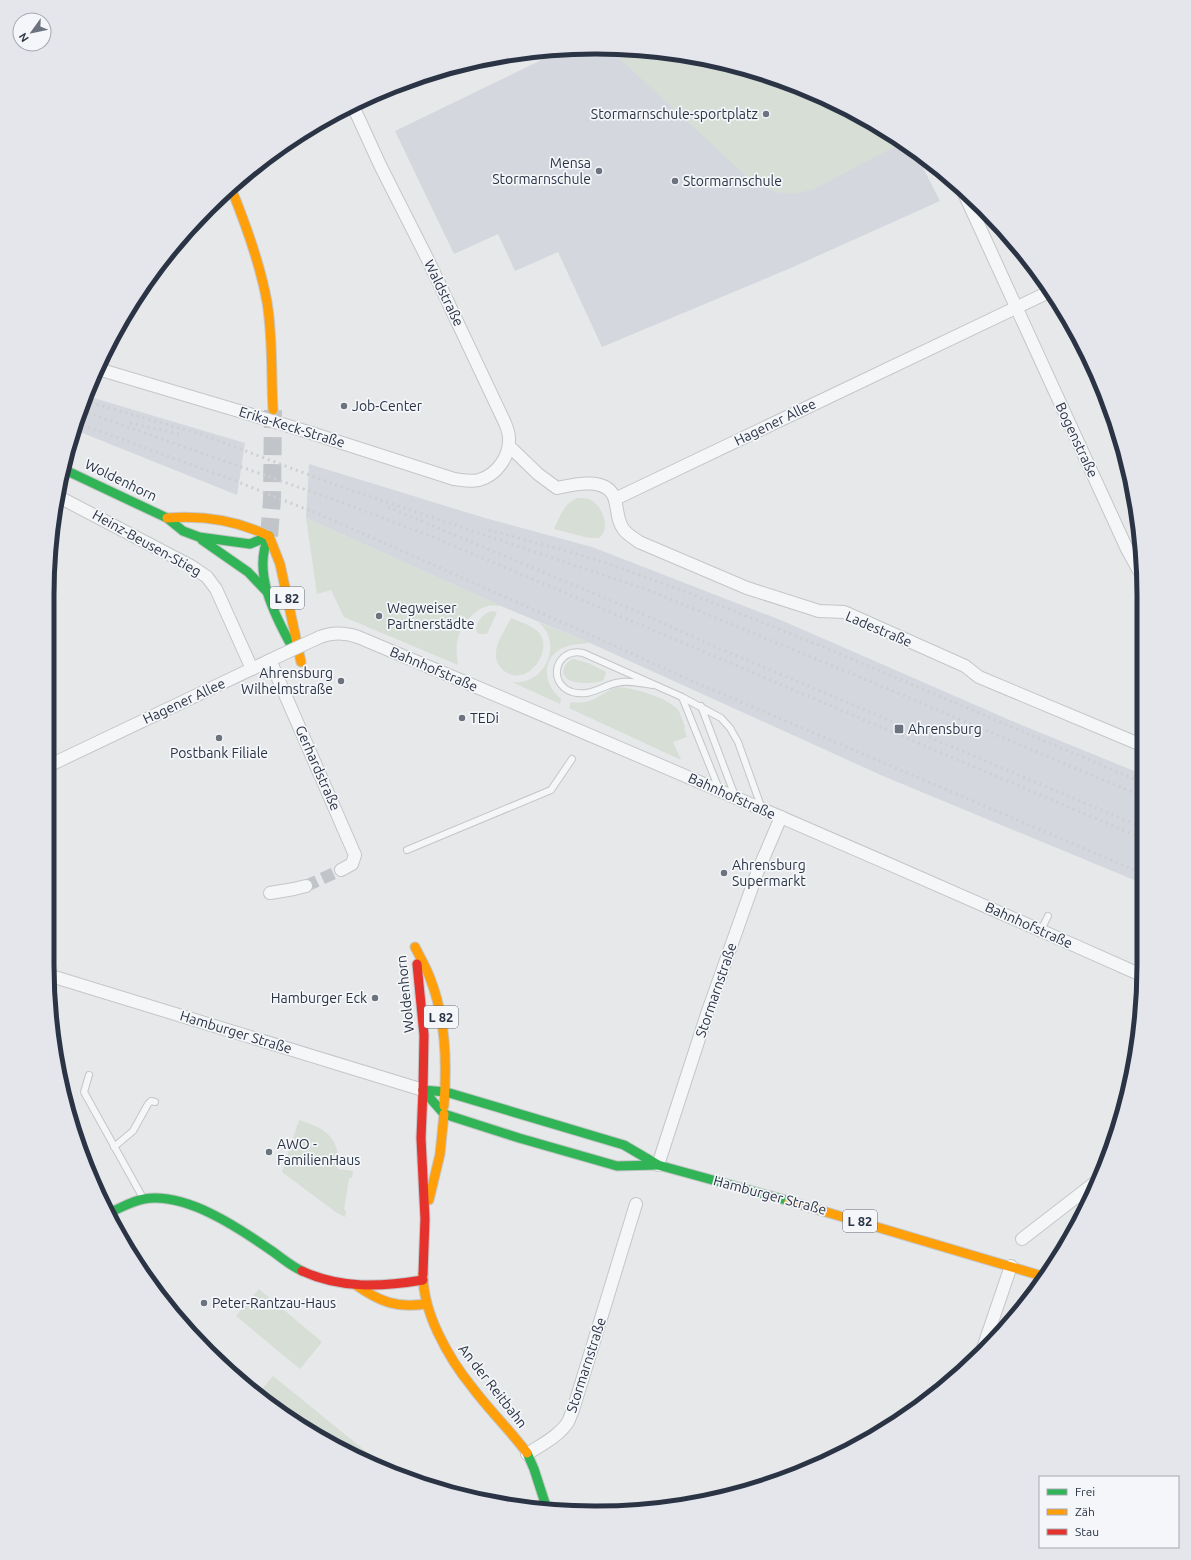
<svg xmlns="http://www.w3.org/2000/svg" width="1191" height="1560" font-family="Ubuntu,sans-serif">
  <rect width="100%" height="100%" fill="#e6e8ea"/>
  <!-- built -->
  <g fill="#d4d7dd">
    <polygon points="595,47 702,57 805,89 900,139 915,152 940,201 793,267 602,347 558,252 515,271 498,234 454,254 395,131 562,50"/>
    <polygon points="87,396 245,443 237,495 75,430"/>
    <polygon points="309,464 485,518 592,547 783,621 1012,721 1139,773 1139,882 883,776 590,643 501,606 306,518"/>
  </g>
  <!-- green -->
  <g fill="#d6ded6">
    <path d="M608,48l94,9 103,32 99,53 -88,46c-30,11 -45,5 -70,-12z"/>
    <path d="M578,498c5,0 9,0 13,2 12,7 20,29 8,38h-10l-35,-9c6,-13 10,-26 24,-31z"/>
    <path d="M306,518l195,88c-4,0 -9,-1 -13,0 -16,4 -29,22 -31,37 -1,7 0,15 1,22l-114,-48 -13,-27 -14,4z"/>
    <path d="M492,611l5,1 -10,22h-8l-3,-4c1,-10 7,-16 16,-19z"/>
    <path d="M511,618c8,4 18,6 25,12 22,17 -10,62 -34,39 -4,-4 -7,-11 -6,-17 1,-11 10,-24 15,-34z"/>
    <path d="M538,622l52,21c-8,1 -18,1 -25,4 -25,10 -22,37 -4,52l-1,5 -48,-22c34,4 52,-40 26,-60z"/>
    <path d="M573,659l15,4 18,9 -3,9c-9,2 -19,3 -28,1 -15,-3 -15,-17 -2,-23z"/>
    <path d="M617,687c14,0 52,11 61,23 3,5 5,12 7,17l-1,2 3,8 -14,5 8,18 -112,-52 2,-6c22,4 29,-9 46,-15z"/>
    <path d="M299,1120c27,8 42,19 39,49l15,2 -1,7h-3l-5,32h2l-1,7 -8,-4 -55,-41z"/>
    <polygon points="259,1289 322,1342 300,1369 236,1316"/>
    <polygon points="273,1376 385,1467 353,1456 262,1400 257,1395"/>
  </g>
  <g fill="none" stroke-linecap="round" stroke-linejoin="round">
    <!-- street-tunnel -->
    <polyline stroke="#c1c4c9" stroke-width="12" stroke-dasharray="12 6" stroke-linecap="butt" points="306,886 341,870"/>
    <!-- secondary-tunnel -->
    <polyline stroke="#c1c4c9" stroke-width="18" stroke-dasharray="18 9" stroke-linecap="butt" points="269,536 272,500 273,410"/>
    <defs>
      <g id="lane">
        <path d="M652,685c-12,-2 -24,-5 -36,-2 -16,4 -27,14 -44,9 -26,-9 -16,-45 11,-39l99,44 39,21 9,10 8,14 24,67"/>
        <polyline points="682,697 719,789"/>
        <polyline points="701,706 735,796"/>
        <polyline points="407,850 551,790 572,759"/>
        <polyline points="1041,930 1048,916"/>
        <polyline points="89,1075 84,1092 143,1198"/>
        <polyline points="114,1147 133,1131 148,1104 151,1101 155,1102"/>
      </g>
      <g id="street">
        <polyline points="963,191 1127,549 1139,571"/>
        <polyline points="98,369 249,414"/>
        <path d="M305,431l149,48c8,1 17,3 25,1 18,-5 31,-24 30,-42 0,-5 -2,-10 -4,-15l-76,-161 -49,-97 -27,-59"/>
        <path d="M509,446l29,28 19,14c17,-4 52,-12 58,12 3,11 2,21 9,30 4,5 10,8 15,12l108,46 72,23 25,1 121,54 14,11 160,67"/>
        <polyline points="59,497 191,566 207,577 216,589 252,669"/>
        <polyline points="615,499 1051,291"/>
        <path d="M320,637c13,-5 26,-4 38,0 262,110 522,222 781,337"/>
        <polyline points="270,660 355,855 352,864 341,870"/>
        <polyline points="48,766 281,655"/>
        <polyline points="270,893 294,889 306,886"/>
        <polyline points="48,975 423,1090"/>
        <polyline points="658,1165 708,1011 757,873 781,817"/>
        <polyline points="1022,1239 1097,1181"/>
        <polyline points="981,1354 1011,1266"/>
        <path d="M527,1454c14,-9 32,-18 41,-32 2,-4 3,-8 5,-12l63,-206"/>
      </g>
      <g id="fast">
        <polyline points="63,469 167,518 183,531 199,537 250,544 269,536"/>
        <path d="M269,536c-17,35 5,78 22,109"/>
        <polyline points="202,540 248,572 268,593"/>
        <polyline points="423,1090 446,1092 624,1145 658,1165 789,1201"/>
        <polyline points="423,1090 444,1114 519,1138 617,1166 658,1165"/>
        <path d="M110,1212c11,-4 22,-11 34,-13 42,-7 95,29 128,52 10,7 19,15 30,20"/>
        <polyline points="527,1453 534,1469 546,1506"/>
      </g>
      <g id="slow">
        <path d="M231,188c15,37 29,75 36,114 6,36 4,72 6,108"/>
        <path d="M167,518c37,-3 69,2 102,18l11,28 21,98"/>
        <path d="M415,947c5,10 11,20 15,31 16,41 17,84 14,128"/>
        <polyline points="429,1200 440,1154 444,1114"/>
        <polyline points="789,1201 1042,1276"/>
        <path d="M423,1274c0,20 6,40 15,59 9,19 20,37 34,54 17,23 38,43 55,66"/>
        <path d="M356,1285c24,17 40,23 70,19"/>
      </g>
      <g id="jam">
        <polyline points="417,964 424,1035 423,1090"/>
        <polyline points="423,1090 421,1138 425,1219 423,1274"/>
        <path d="M302,1271c39,18 79,16 121,9"/>
      </g>
    </defs>
    <!-- lane casing -->
    <use href="#lane" stroke="#c4c6c8" stroke-width="8"/>
    <!-- street casing -->
    <use href="#street" stroke="#c4c6c8" stroke-width="14"/>
    <!-- fast casing -->
    <use href="#fast" stroke="#c4c6c8" stroke-width="11"/>
    <!-- slow casing -->
    <use href="#slow" stroke="#c4c6c8" stroke-width="11"/>
    <!-- jam casing -->
    <use href="#jam" stroke="#c4c6c8" stroke-width="11"/>
    <!-- lane -->
    <use href="#lane" stroke="#f5f6f7" stroke-width="6"/>
    <!-- street -->
    <use href="#street" stroke="#f5f6f7" stroke-width="12"/>
    <!-- fast -->
    <use href="#fast" stroke="#30b455" stroke-width="9"/>
    <!-- slow -->
    <use href="#slow" stroke="#ff9f0a" stroke-width="9"/>
    <!-- jam -->
    <use href="#jam" stroke="#e5322d" stroke-width="9"/>
    <!-- rail -->
    <g stroke="#cecfd2" stroke-width="3" stroke-dasharray="2 4" stroke-linecap="butt">
      <polyline points="85,401 203,435 336,485 648,590 850,673 1139,795"/>
      <polyline points="82,411 335,500 433,537 634,622 1139,837"/>
      <polyline points="77,423 233,480 328,518 622,649 692,681 1139,872"/>
      <polyline points="130,423 179,434"/>
      <polyline points="388,507 638,612 709,644 1139,826"/>
      <polyline points="489,530 570,552 606,563 689,593 826,648 1139,781"/>
    </g>
    <defs>
      <g id="street-bridge">
        <polyline points="249,414 305,431"/>
        <polyline points="281,655 320,637"/>
      </g>
    </defs>
    <!-- street-bridge casing -->
    <use href="#street-bridge" stroke="#c4c6c8" stroke-width="14" stroke-linecap="butt"/>
    <!-- street-bridge -->
    <use href="#street-bridge" stroke="#f5f6f7" stroke-width="12"/>
  </g>
  <!-- markers -->
  <g fill="#6c737f" stroke="#f4f6f9" stroke-width="1.5">
    <circle cx="766" cy="114" r="4"/>
    <circle cx="599" cy="171" r="4"/>
    <circle cx="675" cy="181" r="4"/>
    <circle cx="344" cy="406" r="4"/>
    <circle cx="379" cy="616" r="4"/>
    <circle cx="341" cy="681" r="4"/>
    <circle cx="462" cy="718" r="4"/>
    <rect x="894" y="724" width="10" height="10" rx="2"/>
    <circle cx="219" cy="738" r="4"/>
    <circle cx="724" cy="873" r="4"/>
    <circle cx="375" cy="998" r="4"/>
    <circle cx="269" cy="1152" r="4"/>
    <circle cx="204" cy="1303" r="4"/>
  </g>
  <g text-anchor="middle" dominant-baseline="central" stroke-width="3.5" stroke-linejoin="round" paint-order="stroke">
    <!-- shield labels -->
    <g fill="#f4f6f9" stroke="#676e7b" stroke-width="1">
      <rect x="270" y="587" width="34" height="22" rx="3"/>
      <rect x="424" y="1006" width="34" height="22" rx="3"/>
      <rect x="843" y="1210" width="34" height="22" rx="3"/>
    </g>
    <g font-size="13" font-weight="bold" fill="#2b3445">
      <text x="287" y="598">L 82</text>
      <text x="441" y="1017">L 82</text>
      <text x="860" y="1221">L 82</text>
    </g>
    <!-- poi labels -->
    <g font-size="14" fill="#2b3445" stroke="#f4f6f9" text-anchor="start">
      <text x="758" y="114" text-anchor="end">Stormarnschule-sportplatz</text>
      <text x="591" y="163" text-anchor="end">Mensa<tspan x="591" dy="16">Stormarnschule</tspan></text>
      <text x="683" y="181">Stormarnschule</text>
      <text x="352" y="406">Job-Center</text>
      <text x="387" y="608">Wegweiser<tspan x="387" dy="16">Partnerstädte</tspan></text>
      <text x="333" y="673" text-anchor="end">Ahrensburg<tspan x="333" dy="16">Wilhelmstraße</tspan></text>
      <text x="470" y="718">TEDi</text>
      <text x="908" y="729">Ahrensburg</text>
      <text x="219" y="753" text-anchor="middle">Postbank Filiale</text>
      <text x="732" y="865">Ahrensburg<tspan x="732" dy="16">Supermarkt</tspan></text>
      <text x="367" y="998" text-anchor="end">Hamburger Eck</text>
      <text x="277" y="1144">AWO -<tspan x="277" dy="16">FamilienHaus</tspan></text>
      <text x="212" y="1303">Peter-Rantzau-Haus</text>
    </g>
    <!-- street labels -->
    <g font-size="14" fill="#2b3445" stroke="#f4f6f9">
      <text transform="translate(444 293) rotate(64)">Waldstraße</text>
      <text transform="translate(775 422) rotate(-26)">Hagener Allee</text>
      <text transform="translate(292 427) rotate(17)">Erika-Keck-Straße</text>
      <text transform="translate(1077 440) rotate(65)">Bogenstraße</text>
      <text transform="translate(121 480) rotate(26)">Woldenhorn</text>
      <text transform="translate(147 543) rotate(29)">Heinz-Beusen-Stieg</text>
      <text transform="translate(879 629) rotate(23)">Ladestraße</text>
      <text transform="translate(434 669) rotate(23)">Bahnhofstraße</text>
      <text transform="translate(184 701) rotate(-25)">Hagener Allee</text>
      <text transform="translate(318 768) rotate(66)">Gerhardstraße</text>
      <text transform="translate(732 796) rotate(24)">Bahnhofstraße</text>
      <text transform="translate(1029 925) rotate(24)">Bahnhofstraße</text>
      <text transform="translate(716 990) rotate(-71)">Stormarnstraße</text>
      <text transform="translate(405 994) rotate(-96)">Woldenhorn</text>
      <text transform="translate(236 1032) rotate(17)">Hamburger Straße</text>
      <text transform="translate(770 1195) rotate(15)">Hamburger Straße</text>
      <text transform="translate(586 1365) rotate(-72)">Stormarnstraße</text>
      <text transform="translate(493 1386) rotate(52)">An der Reitbahn</text>
    </g>
  </g>
  <!-- crop -->
  <path d="M0 0H1191V1560H0ZM595 54H596A541 541 0 0 1 1137 595V965A541 541 0 0 1 596 1506H595A541 541 0 0 1 54 965V595A541 541 0 0 1 595 54Z" fill="#e4e6eb" fill-rule="evenodd"/>
  <path fill="none" stroke="#2b3445" stroke-width="5" d="M595 54H596A541 541 0 0 1 1137 595V965A541 541 0 0 1 596 1506H595A541 541 0 0 1 54 965V595A541 541 0 0 1 595 54Z"/>
  <!-- legend -->
  <rect x="1039" y="1476" width="140" height="72" fill="#f4f6f9" stroke="#a4a8b1"/>
  <rect x="1047" y="1489" width="20" height="6" fill="#30b455" stroke="#a4a8b1"/>
  <text x="1075" y="1496" font-size="12" fill="#2b3445">Frei</text>
  <rect x="1047" y="1509" width="20" height="6" fill="#ff9f0a" stroke="#a4a8b1"/>
  <text x="1075" y="1516" font-size="12" fill="#2b3445">Zäh</text>
  <rect x="1047" y="1529" width="20" height="6" fill="#e5322d" stroke="#a4a8b1"/>
  <text x="1075" y="1536" font-size="12" fill="#2b3445">Stau</text>
  <!-- north arrow -->
  <g transform="translate(32 32) rotate(237)"><circle r="19" fill="#f4f6f9" stroke="#a4a8b1"/>
  <path d="M0-3L7 15L0 10L-7 15Z" fill="#6c737f"/>
  <text y="-6" font-size="11" font-weight="bold" text-anchor="middle" fill="#2b3445">N</text>
  </g>
</svg>
